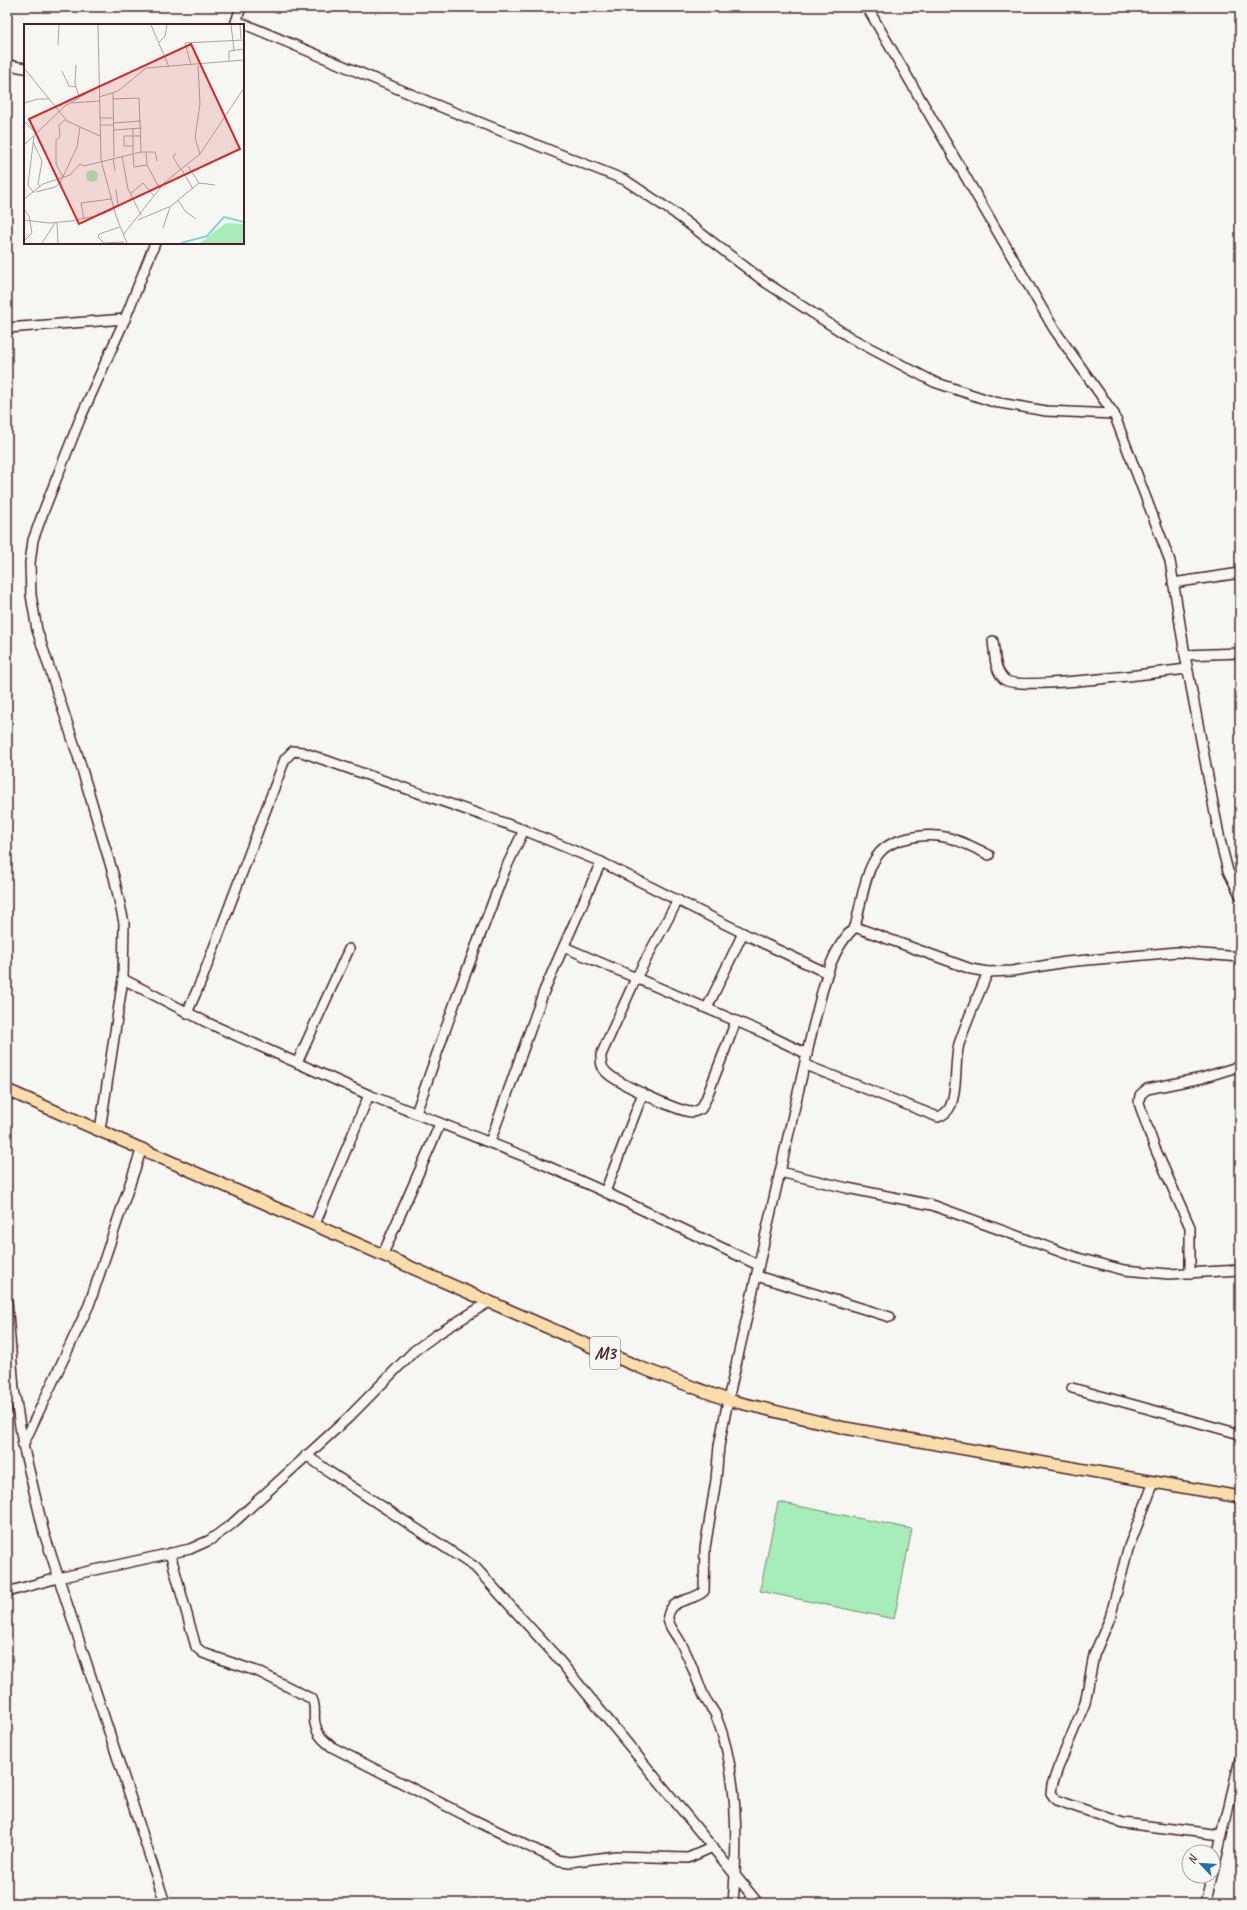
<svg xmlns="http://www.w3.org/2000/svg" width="1247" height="1910" font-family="Caveat,sans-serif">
  <rect width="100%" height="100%" fill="#f6f6f2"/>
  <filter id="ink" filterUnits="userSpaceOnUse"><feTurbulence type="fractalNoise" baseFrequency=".025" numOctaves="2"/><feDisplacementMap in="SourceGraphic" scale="8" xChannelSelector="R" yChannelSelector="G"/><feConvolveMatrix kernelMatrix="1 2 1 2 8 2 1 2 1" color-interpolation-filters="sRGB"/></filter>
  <g filter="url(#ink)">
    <!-- green -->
    <polygon fill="#a7edba" stroke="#788672" points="778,1502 912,1529 894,1619 760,1591"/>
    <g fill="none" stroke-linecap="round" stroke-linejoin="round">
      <defs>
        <g id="minor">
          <polyline points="867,7 1054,329 1114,414 1170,561 1185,655 1220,840 1228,871 1240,895"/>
          <polyline points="237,21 446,109 625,180 673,212 765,282 851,338 934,382 994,402 1046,411 1114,414"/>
          <polyline points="235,25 241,7"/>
          <polyline points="7,65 25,68"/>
          <polyline points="7,328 125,319"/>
          <polyline points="1173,583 1240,573"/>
          <path d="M993,641c2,14 1,29 12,39 15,11 156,-8 182,-11"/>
          <polyline points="1185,655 1240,653"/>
          <path d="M678,900l-42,78 -35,77c0,7 0,12 5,17 9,10 73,40 86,40 3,0 6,-2 9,-3l5,-10 30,-78"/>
          <path d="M855,927c5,-19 10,-53 20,-68 6,-10 15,-16 26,-19 36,-11 57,-1 88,15"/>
          <polyline points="564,947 764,1033 807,1054"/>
          <polyline points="123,979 208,1023 369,1095 536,1161 605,1192 758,1265"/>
          <polyline points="707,1008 743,933"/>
          <polyline points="187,1013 202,979 285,759 293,751 302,752 524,830 601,862 765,944 827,973"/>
          <polyline points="297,1063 349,949"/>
          <path d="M805,1065l133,52c6,-2 10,-5 13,-12 7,-19 3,-42 8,-61 8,-24 19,-48 29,-72"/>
          <polyline points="416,1113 459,991 505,870 524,830"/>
          <polyline points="100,1130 123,979 124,923 114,877 78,756 37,630 31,595 30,563 33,540 44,510 80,419 125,319 155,243"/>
          <polyline points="490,1142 544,991 601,862"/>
          <polyline points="780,1172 847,1188 932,1205 1078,1258 1124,1270 1169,1274 1240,1270"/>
          <polyline points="605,1192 643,1093"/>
          <polyline points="315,1224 369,1095"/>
          <polyline points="383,1254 440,1124"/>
          <polyline points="1190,1273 1190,1227 1154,1146 1139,1103 1140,1095 1147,1089 1202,1078 1240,1066"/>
          <polyline points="757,1276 890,1317"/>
          <polyline points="7,1301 14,1389 23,1445 44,1533 165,1903"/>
          <polyline points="1072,1388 1240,1434"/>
          <polyline points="23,1445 89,1305 142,1148"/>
          <polyline points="306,1455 331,1473 475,1567 555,1655 758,1903"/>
          <polyline points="1154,1482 1128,1549 1110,1618 1094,1655 1085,1703 1058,1768 1052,1785 1051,1793 1056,1800 1123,1823 1222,1835"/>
          <path d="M170,1553l26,94 7,6 56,19 53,27c5,9 0,19 4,28 2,9 9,14 16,20l138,71 87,42 12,2 47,-6 72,2 25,-11"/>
          <polyline points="7,1592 58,1578 190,1549 210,1540 232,1524 348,1418 414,1351 436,1335 489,1302"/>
          <polyline points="1213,1873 1240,1759"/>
          <path d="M733,1903c5,-59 6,-131 -17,-187 -3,-7 -9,-13 -12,-20 -9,-19 -14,-39 -25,-56 -4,-7 -12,-16 -11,-24 4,-19 25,-14 36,-25l1,-43 11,-68 3,-34 9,-46 85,-373c10,-35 14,-74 42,-100l116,42 17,3 24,-1 54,-9 111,-10 63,5"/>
          <polyline points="1205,1903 1212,1876"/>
        </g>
        <polyline id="major" points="7,1090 597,1349 639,1367 728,1400 845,1428 1240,1497"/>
      </defs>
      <!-- minor casing -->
      <use href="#minor" stroke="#4a1f2b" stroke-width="12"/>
      <!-- major casing -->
      <use href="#major" stroke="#4a1f2b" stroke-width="14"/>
      <!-- minor -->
      <use href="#minor" stroke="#f6f6f2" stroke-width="9"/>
      <!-- major -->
      <use href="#major" stroke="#f9deab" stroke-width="11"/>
    </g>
  </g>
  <g text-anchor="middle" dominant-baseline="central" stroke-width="3.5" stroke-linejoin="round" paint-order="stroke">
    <!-- shield labels -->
    <rect fill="#f6f6f2" stroke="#7e6067" stroke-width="1" x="590" y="1337" width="30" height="32" rx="3"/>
    <g font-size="18" font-weight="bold" fill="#4a1f2b">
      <text x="605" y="1353">M3</text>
    </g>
  </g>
  <!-- overview -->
  <g transform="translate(24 24)">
    <rect width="220" height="220" fill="#f6f6f2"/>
    <path d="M62 152a6 6 0 1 1 12 0a6 6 0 1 1-12 0ZM202,199l18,1v19h-44z" fill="#a7edba"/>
    <path fill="none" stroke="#82d3db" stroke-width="2" d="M157,219l26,-7 17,-19 20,5"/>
    <path fill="none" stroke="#b1a0a2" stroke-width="1" d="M74,1l3,135 15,56 11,27M127,1l18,42M207,1l3,25M216,1l1,14M134,19l7,-7 2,-11M34,21l1,-20M205,37v-10l15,-2M52,41l-1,18 4,14M167,41l-6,-22 59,-3M174,41l2,39 -5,34 5,16M0,44l43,53 33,15M38,47l7,15 7,1M89,69l1,64M75,73l19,-6 28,-23 98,-8M89,75l26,-1 2,54M0,79l14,-4h11M47,79l28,-2M76,94h13M0,97l12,12M89,99l28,-2M76,101h13M109,105v24M90,106l28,-2M10,112l-6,49 6,8M9,118l9,19 -4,23 2,3M0,121l41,-39 34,-20M109,122h-9v-10h17M122,128h9l2,9M152,129l-3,4 8,13M109,130l1,13 13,-2M98,132l6,33 13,26M89,134l2,13M164,142l11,17 16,2M158,146l11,19M39,153l-7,-13v-24l4,-3 -1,-12 7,-6M12,168l19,-5 5,-4 17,-36 3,-20M106,170l13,-11 11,13M0,175l19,-15 27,-9 10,-11 4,2 57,-14h5l1,13 13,24M154,176l7,11 11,8M90,183l4,-2 -2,-16M0,185l5,7 3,17 -8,8M60,195l-3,-16 30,-4M0,196l25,3 22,-2 29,-6 14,-6M114,196l33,-14 28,-23M33,199l1,20M96,203l-21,7 -1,3 6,6 20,-1M139,204l7,-21M99,211l42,-53 35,-28 44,-66M18,219l13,-20"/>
    <path fill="#d62828" fill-opacity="0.15" stroke="#d62828" stroke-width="2" d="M167,20l49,105 -161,75 -50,-105z"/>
    <rect width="220" height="220" fill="none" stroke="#4a1f2b" stroke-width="2"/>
  </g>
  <!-- margin -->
  <rect width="1247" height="1910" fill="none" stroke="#f6f6f2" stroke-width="24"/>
  <rect x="12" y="12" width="1223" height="1886" fill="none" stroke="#4a1f2b" stroke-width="1.5" filter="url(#ink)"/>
  <!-- north arrow -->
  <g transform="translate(1201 1864) rotate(295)"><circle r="19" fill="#f6f6f2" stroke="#b1a0a2"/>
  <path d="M0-3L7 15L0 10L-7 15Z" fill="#1f6fb2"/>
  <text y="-6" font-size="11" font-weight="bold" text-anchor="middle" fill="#4a1f2b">N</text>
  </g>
</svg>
